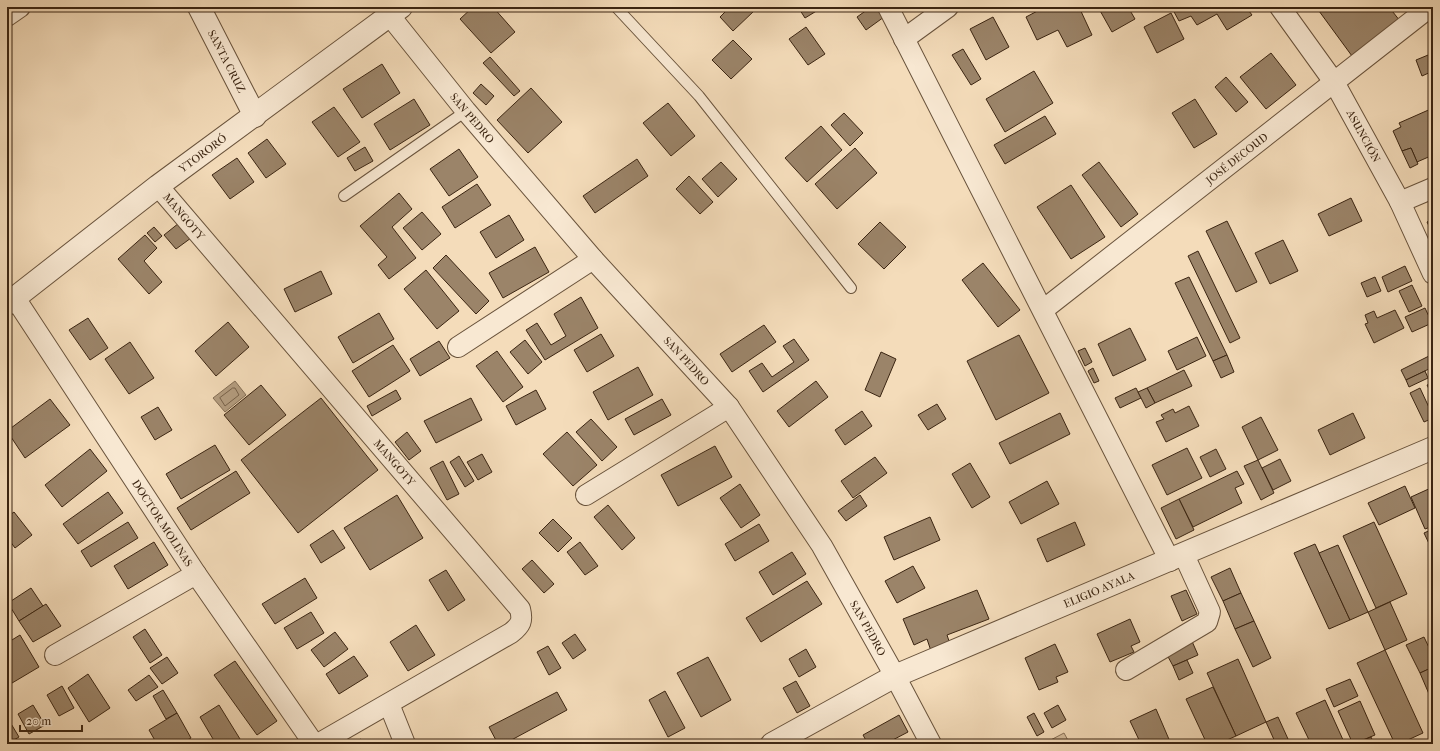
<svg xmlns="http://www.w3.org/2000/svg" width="1440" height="751" font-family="'IM FELL French Canon',serif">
  <rect width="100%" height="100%" fill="#f4dcba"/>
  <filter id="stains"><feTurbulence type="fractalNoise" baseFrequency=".005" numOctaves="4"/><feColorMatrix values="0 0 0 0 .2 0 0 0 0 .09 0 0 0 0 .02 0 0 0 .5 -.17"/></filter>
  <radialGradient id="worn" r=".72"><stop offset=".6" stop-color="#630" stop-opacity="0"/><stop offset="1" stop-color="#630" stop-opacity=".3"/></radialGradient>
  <!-- green -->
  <polygon fill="#d5bd9d" stroke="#887158" points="1064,733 1070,744 1043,744"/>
  <!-- water -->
  <polygon fill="#b59e81" stroke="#846e55" points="235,381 246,395 225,412 213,398"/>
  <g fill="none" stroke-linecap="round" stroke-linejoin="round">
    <!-- shore -->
    <polygon stroke="#78624a" stroke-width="1" points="233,388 235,388 239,395 225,406 220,398"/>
  </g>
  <!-- building -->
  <g fill="#9b8469" stroke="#3b2512">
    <polygon points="473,7 493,7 515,32 491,53 460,19"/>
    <polygon points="726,7 750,7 754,11 733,31 720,17 727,10"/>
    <polygon points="798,7 823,7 805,18"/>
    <polygon points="871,7 877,7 884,17 866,30 857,17"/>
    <polygon points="1045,7 1079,7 1092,35 1067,47 1058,30 1037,40 1026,17"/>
    <polygon points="1098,7 1128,7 1135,19 1112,32"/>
    <polygon points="1137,7 1147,7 1139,11"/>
    <polygon points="1178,7 1246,7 1252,15 1227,30 1217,14 1197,25 1191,16 1179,21 1173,10"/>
    <polygon points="1324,7 1389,7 1400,21 1352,56 1319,11"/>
    <polygon points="1171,13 1184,39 1157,53 1144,27"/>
    <polygon points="993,17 1009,47 986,60 970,29"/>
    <polygon points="806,27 825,54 808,65 789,39"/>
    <polygon points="733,40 752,59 731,79 712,60"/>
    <polygon points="963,49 981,79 971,85 952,55"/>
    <polygon points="1271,53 1296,85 1266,109 1240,77"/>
    <polygon points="1433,53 1433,71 1422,76 1416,60"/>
    <polygon points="490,57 520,91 514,96 483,63"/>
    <polygon points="382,64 400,93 362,118 343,89"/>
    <polygon points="1034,71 1053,103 1005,132 986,99"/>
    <polygon points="1226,77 1248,102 1236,112 1215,87"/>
    <polygon points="481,84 494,96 486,105 473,93"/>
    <polygon points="531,88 562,122 528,153 497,120"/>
    <polygon points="414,99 430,125 390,150 374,124"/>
    <polygon points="1195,99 1217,134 1194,148 1172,113"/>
    <polygon points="668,103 695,136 671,156 643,123"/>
    <polygon points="334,107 360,142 338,157 312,122"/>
    <polygon points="1433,108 1433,138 1431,138 1433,143 1433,155 1417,162 1411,148 1402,151 1393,131 1401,127 1399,123"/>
    <polygon points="844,113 863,133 850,146 831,125"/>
    <polygon points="1045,116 1056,134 1005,164 994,145"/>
    <polygon points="821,126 842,150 807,182 785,158"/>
    <polygon points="267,139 286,164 266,178 248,153"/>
    <polygon points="365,147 373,161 355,171 347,158"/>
    <polygon points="855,148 877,173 837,209 815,184"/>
    <polygon points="1411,148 1418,164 1410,168 1402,151"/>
    <polygon points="459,149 478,177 449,196 430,169"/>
    <polygon points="237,158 254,182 230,199 212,175"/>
    <polygon points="637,159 648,176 595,213 583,196"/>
    <polygon points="721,162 737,179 718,197 702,179"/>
    <polygon points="1099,162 1138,214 1121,227 1082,175"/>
    <polygon points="689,176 713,202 700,214 676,189"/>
    <polygon points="477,184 491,205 455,228 442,207"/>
    <polygon points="1071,185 1105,237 1071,259 1037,207"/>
    <polygon points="399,193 412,209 392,227 416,258 389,279 378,265 387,257 360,226"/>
    <polygon points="1351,198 1362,221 1329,236 1318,214"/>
    <polygon points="422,212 441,234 422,250 403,228"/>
    <polygon points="509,215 524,240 496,258 480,232"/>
    <polygon points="1433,219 1433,234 1427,222"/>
    <polygon points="1227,221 1257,282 1236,292 1206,231"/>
    <polygon points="880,222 906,247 884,269 858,244"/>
    <polygon points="179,223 191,238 176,249 164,235"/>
    <polygon points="154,227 162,236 155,242 147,233"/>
    <polygon points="145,235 157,248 144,261 162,282 149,294 118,259"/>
    <polygon points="1283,240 1298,271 1270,284 1255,253"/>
    <polygon points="535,247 549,272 503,298 489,273"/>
    <polygon points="1198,251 1240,338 1230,343 1188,256"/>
    <polygon points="446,255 489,301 476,314 433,268"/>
    <polygon points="983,263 1020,310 998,327 962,280"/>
    <polygon points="1405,266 1412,281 1388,292 1382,277"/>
    <polygon points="426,270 459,311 437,329 404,289"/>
    <polygon points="321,271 332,294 295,312 284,289"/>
    <polygon points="1189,277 1227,355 1213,361 1175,283"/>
    <polygon points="1375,277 1381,291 1367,297 1361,283"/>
    <polygon points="1412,285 1422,306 1409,312 1399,291"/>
    <polygon points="581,297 598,328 545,360 526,330 537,323 551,345 566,336 554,314"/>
    <polygon points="1425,308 1432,323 1412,332 1405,317"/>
    <polygon points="1395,310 1404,328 1374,343 1365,324 1368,323 1365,315 1374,311 1377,318"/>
    <polygon points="379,313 394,339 353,363 338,337"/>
    <polygon points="88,318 108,348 90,360 69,330"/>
    <polygon points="228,322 249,347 216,376 195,351"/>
    <polygon points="764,325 776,342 732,372 720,354"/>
    <polygon points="1130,328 1146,360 1113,376 1098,344"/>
    <polygon points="601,334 614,356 587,372 574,350"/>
    <polygon points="1019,335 1049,393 996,420 967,361"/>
    <polygon points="1197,337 1206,356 1177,370 1168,351"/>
    <polygon points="794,339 809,360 763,392 749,371 762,363 772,377 794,362 783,346"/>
    <polygon points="525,340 542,362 528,374 510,352"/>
    <polygon points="439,341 450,358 420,376 410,359"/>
    <polygon points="130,342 154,378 129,394 105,359"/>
    <polygon points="393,345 410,371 369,397 352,371"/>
    <polygon points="1085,348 1092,362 1085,366 1078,351"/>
    <polygon points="497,351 523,387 503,402 476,366"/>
    <polygon points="881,352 896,359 880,397 865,390"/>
    <polygon points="1227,355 1234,372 1221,378 1213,361"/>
    <polygon points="1429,356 1433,367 1406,380 1401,370"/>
    <polygon points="638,367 653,395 608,420 593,392"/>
    <polygon points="1093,368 1099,381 1094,383 1088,371"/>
    <polygon points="1184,370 1192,386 1155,403 1147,388"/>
    <polygon points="1425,371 1428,378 1409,387 1406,380"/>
    <polygon points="816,381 828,397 789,427 777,411"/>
    <polygon points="1433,383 1433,397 1427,385"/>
    <polygon points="261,385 286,415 249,445 224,415"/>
    <polygon points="1136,388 1141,398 1120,408 1115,398"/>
    <polygon points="1147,388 1155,403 1146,408 1138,392"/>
    <polygon points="1420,388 1433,416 1433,418 1424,422 1410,393"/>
    <polygon points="396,390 401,399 372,416 367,406"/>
    <polygon points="536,390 546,409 516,425 506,406"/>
    <polygon points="321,398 378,470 298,533 241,460"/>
    <polygon points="471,398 482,420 436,443 424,421"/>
    <polygon points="50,399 70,425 25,458 7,431"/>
    <polygon points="662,399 671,415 634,435 625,419"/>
    <polygon points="937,404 946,419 928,430 918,415"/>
    <polygon points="1189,406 1199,426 1166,442 1156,422 1164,419 1161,415 1173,409 1175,413"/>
    <polygon points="158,407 172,430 155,440 141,417"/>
    <polygon points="862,411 872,426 845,445 835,430"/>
    <polygon points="1060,413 1070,434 1010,464 999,443"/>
    <polygon points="1353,413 1365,438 1330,455 1318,430"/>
    <polygon points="1261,417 1278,450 1258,460 1242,427"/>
    <polygon points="591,419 617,447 602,461 576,432"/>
    <polygon points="407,432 421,451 409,460 395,442"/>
    <polygon points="567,432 597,465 573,486 543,454"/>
    <polygon points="215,445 230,470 181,499 166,474"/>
    <polygon points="715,446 732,477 678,506 661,475"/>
    <polygon points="1187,448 1202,478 1167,495 1152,465"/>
    <polygon points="90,449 107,471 62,507 45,485"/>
    <polygon points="1216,449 1226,469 1210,477 1200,457"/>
    <polygon points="482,454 492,472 478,480 467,462"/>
    <polygon points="459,456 474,481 465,487 450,462"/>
    <polygon points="875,457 887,473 853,498 841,481"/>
    <polygon points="1280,459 1291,481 1273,490 1262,468"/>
    <polygon points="1258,460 1274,493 1261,500 1244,466"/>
    <polygon points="443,461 459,494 447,500 430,468"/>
    <polygon points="970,463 990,497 972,508 952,474"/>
    <polygon points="236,471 250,493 191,530 177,508"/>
    <polygon points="1237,471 1244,484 1235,488 1242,503 1193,527 1179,499"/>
    <polygon points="1047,481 1059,504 1021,524 1009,502"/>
    <polygon points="740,484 760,515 741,528 720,498"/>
    <polygon points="1405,486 1415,508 1379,525 1368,503"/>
    <polygon points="1433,487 1433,526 1425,529 1411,497"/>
    <polygon points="108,492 123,513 78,544 63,524"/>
    <polygon points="397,495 423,538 370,570 344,528"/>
    <polygon points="860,495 867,506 846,521 838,511"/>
    <polygon points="1179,499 1194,530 1176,539 1161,508"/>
    <polygon points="608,505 635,538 622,550 594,517"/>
    <polygon points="14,512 32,535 15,548 7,537 7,517"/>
    <polygon points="930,517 940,540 894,560 884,537"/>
    <polygon points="553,519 572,538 558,552 539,533"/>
    <polygon points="128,522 138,538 91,567 81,551"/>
    <polygon points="1075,522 1085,545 1047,562 1037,539"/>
    <polygon points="1374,522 1407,594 1376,608 1343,536"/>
    <polygon points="759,524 769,541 735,561 725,544"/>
    <polygon points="1433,529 1433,552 1424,533"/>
    <polygon points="333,530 345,548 321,563 310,545"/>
    <polygon points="154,542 168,565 128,589 114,566"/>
    <polygon points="580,542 598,566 585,575 567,552"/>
    <polygon points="1315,544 1350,620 1329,629 1294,553"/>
    <polygon points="1338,545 1368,612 1350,620 1319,553"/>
    <polygon points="792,552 806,574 773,595 759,572"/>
    <polygon points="532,560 554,584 544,593 522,569"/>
    <polygon points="913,566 925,588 897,603 885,581"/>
    <polygon points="1230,568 1241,593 1223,601 1211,577"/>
    <polygon points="446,570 465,600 448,611 429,580"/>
    <polygon points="305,578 317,598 275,624 262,604"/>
    <polygon points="807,581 822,604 761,642 746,618"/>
    <polygon points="31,588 43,606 19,621 8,603"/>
    <polygon points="977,590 989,619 947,635 950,644 931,651 927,639 914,645 903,619"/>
    <polygon points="1186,590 1197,614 1182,621 1171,596"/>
    <polygon points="1241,593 1254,621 1235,629 1223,601"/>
    <polygon points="1390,602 1407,640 1385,650 1368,612"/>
    <polygon points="46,604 61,626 33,642 19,621"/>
    <polygon points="311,612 324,633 297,649 284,628"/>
    <polygon points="1130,619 1140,642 1131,646 1134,652 1110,662 1097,634"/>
    <polygon points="1254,621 1271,658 1253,667 1235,629"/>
    <polygon points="416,625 435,655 408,671 390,642"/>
    <polygon points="145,629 162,655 150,663 133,637"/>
    <polygon points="335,632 348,649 324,667 311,650"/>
    <polygon points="575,634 586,650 573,659 562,643"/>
    <polygon points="20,635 39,667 7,686 7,643"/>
    <polygon points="1424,637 1433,656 1433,667 1420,673 1406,645"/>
    <polygon points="1191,639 1198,655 1173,666 1165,651"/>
    <polygon points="1055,644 1068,672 1056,677 1058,682 1039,690 1025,658"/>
    <polygon points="548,646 561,668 549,675 537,652"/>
    <polygon points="806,649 816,667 799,677 789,659"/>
    <polygon points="1385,650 1423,733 1399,744 1395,744 1357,663"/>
    <polygon points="354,656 368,676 339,694 326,674"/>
    <polygon points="167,657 178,673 162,684 150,668"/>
    <polygon points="708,657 731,700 701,717 677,673"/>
    <polygon points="1238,659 1266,722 1236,736 1207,673"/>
    <polygon points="1187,660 1193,673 1179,680 1173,666"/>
    <polygon points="235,661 277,721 257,735 214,675"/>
    <polygon points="1433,667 1433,700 1432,701 1420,673"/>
    <polygon points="88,674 110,708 89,722 68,688"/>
    <polygon points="149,675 158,687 136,701 128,690"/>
    <polygon points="1350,679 1358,696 1334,707 1326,689"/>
    <polygon points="796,681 810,706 797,713 783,688"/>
    <polygon points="62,686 74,708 59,716 47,695"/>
    <polygon points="1213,687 1236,736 1218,744 1207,744 1186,699"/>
    <polygon points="163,690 177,713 166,719 153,696"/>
    <polygon points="665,691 685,728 668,737 649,700"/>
    <polygon points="557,692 567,710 504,744 498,744 489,727"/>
    <polygon points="1325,700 1344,742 1339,744 1311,744 1296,713"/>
    <polygon points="1360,701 1375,735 1353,744 1338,711"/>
    <polygon points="33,705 45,725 29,734 18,714"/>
    <polygon points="219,705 240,739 232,744 216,744 200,717"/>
    <polygon points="1058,705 1066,720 1052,728 1044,713"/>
    <polygon points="1156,709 1171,744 1141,744 1130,721"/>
    <polygon points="177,713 191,738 180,744 157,744 149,730"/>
    <polygon points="1034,713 1044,732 1037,736 1027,717"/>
    <polygon points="899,715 908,732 885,744 868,744 863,735"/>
    <polygon points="7,717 19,737 7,744"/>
    <polygon points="1278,717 1288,739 1276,744 1266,722"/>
    <polygon points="1371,737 1374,744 1355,744"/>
    <polygon points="361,739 364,744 352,744"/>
  </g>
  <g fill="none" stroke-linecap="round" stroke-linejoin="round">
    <defs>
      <g id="service">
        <polyline points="616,7 699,96 851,288"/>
        <polyline points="344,196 466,111"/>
      </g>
      <g id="minor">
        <polyline points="888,7 1170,561"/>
        <path id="s1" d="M1280,7l54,75 66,120 33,72"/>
        <polyline points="7,16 20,7"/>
        <path id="s2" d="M390,16l76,95 127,148 136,148 93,139 73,130 36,68"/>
        <polyline points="904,39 948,7"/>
        <path id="s3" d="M158,186l362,423c3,12 1,16 -9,24l-193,111"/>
        <polyline points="1400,202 1433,188"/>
        <path id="s4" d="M15,298l181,276 118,170"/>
        <path id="s5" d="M1043,310l387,-303"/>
        <polyline points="458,347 593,259"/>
        <polyline points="586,495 729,407"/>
        <polyline points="55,655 196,574"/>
        <polyline points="1126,670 1207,622 1210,612 1184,555"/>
        <polyline points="389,704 405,744"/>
      </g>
      <g id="tertiary">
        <path id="s6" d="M199,7l56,109"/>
        <path id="s7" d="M7,304l151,-118 243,-179"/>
        <path id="s8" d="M772,744l123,-68 538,-228"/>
      </g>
    </defs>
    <!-- service casing -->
    <use href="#service" stroke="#69533c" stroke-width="12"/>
    <!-- minor casing -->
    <use href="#minor" stroke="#69533c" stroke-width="22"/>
    <!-- tertiary casing -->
    <use href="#tertiary" stroke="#69533c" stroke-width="24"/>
    <!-- service -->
    <use href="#service" stroke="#f8e8d2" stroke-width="10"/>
    <!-- minor -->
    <use href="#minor" stroke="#f8e8d2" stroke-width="20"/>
    <!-- tertiary -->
    <use href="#tertiary" stroke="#f8e8d2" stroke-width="22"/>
  </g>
  <g text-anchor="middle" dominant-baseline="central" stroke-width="3.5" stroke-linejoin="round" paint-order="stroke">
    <!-- street labels -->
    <g font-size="11" fill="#3b2512" stroke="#f8e8d2">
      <text stroke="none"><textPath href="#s6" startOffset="61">SANTA CRUZ</textPath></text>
      <text stroke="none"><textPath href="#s2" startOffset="131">SAN PEDRO</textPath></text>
      <text stroke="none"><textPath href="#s1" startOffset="154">ASUNCIÓN</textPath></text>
      <text stroke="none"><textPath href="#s7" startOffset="247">YTORORÓ</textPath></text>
      <text stroke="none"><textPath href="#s5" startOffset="246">JOSÉ DECOUD</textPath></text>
      <text stroke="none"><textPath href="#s3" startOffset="40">MANGOTY</textPath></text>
      <text stroke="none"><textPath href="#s2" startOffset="455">SAN PEDRO</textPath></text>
      <text stroke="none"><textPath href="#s3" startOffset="364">MANGOTY</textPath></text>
      <text stroke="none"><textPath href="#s4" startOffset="269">DOCTOR MOLINAS</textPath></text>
      <text stroke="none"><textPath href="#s8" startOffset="362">ELIGIO AYALA</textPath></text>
      <text stroke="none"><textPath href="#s2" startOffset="779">SAN PEDRO</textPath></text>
    </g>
  </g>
  <!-- margin -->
  <rect width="1440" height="751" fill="none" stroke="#f4dcba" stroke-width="24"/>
  <rect x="8" y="8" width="1424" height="735" fill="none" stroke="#3b2512" stroke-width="2"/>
  <rect x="12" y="12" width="1416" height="727" fill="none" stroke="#3b2512"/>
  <!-- scale -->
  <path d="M20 725v6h62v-6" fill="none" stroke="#3b2512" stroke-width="2"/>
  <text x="26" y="725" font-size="12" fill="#3b2512" stroke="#f8e8d2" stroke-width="3" paint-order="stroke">20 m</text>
  <rect width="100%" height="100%" filter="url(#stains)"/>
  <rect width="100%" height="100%" fill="url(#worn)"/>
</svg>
